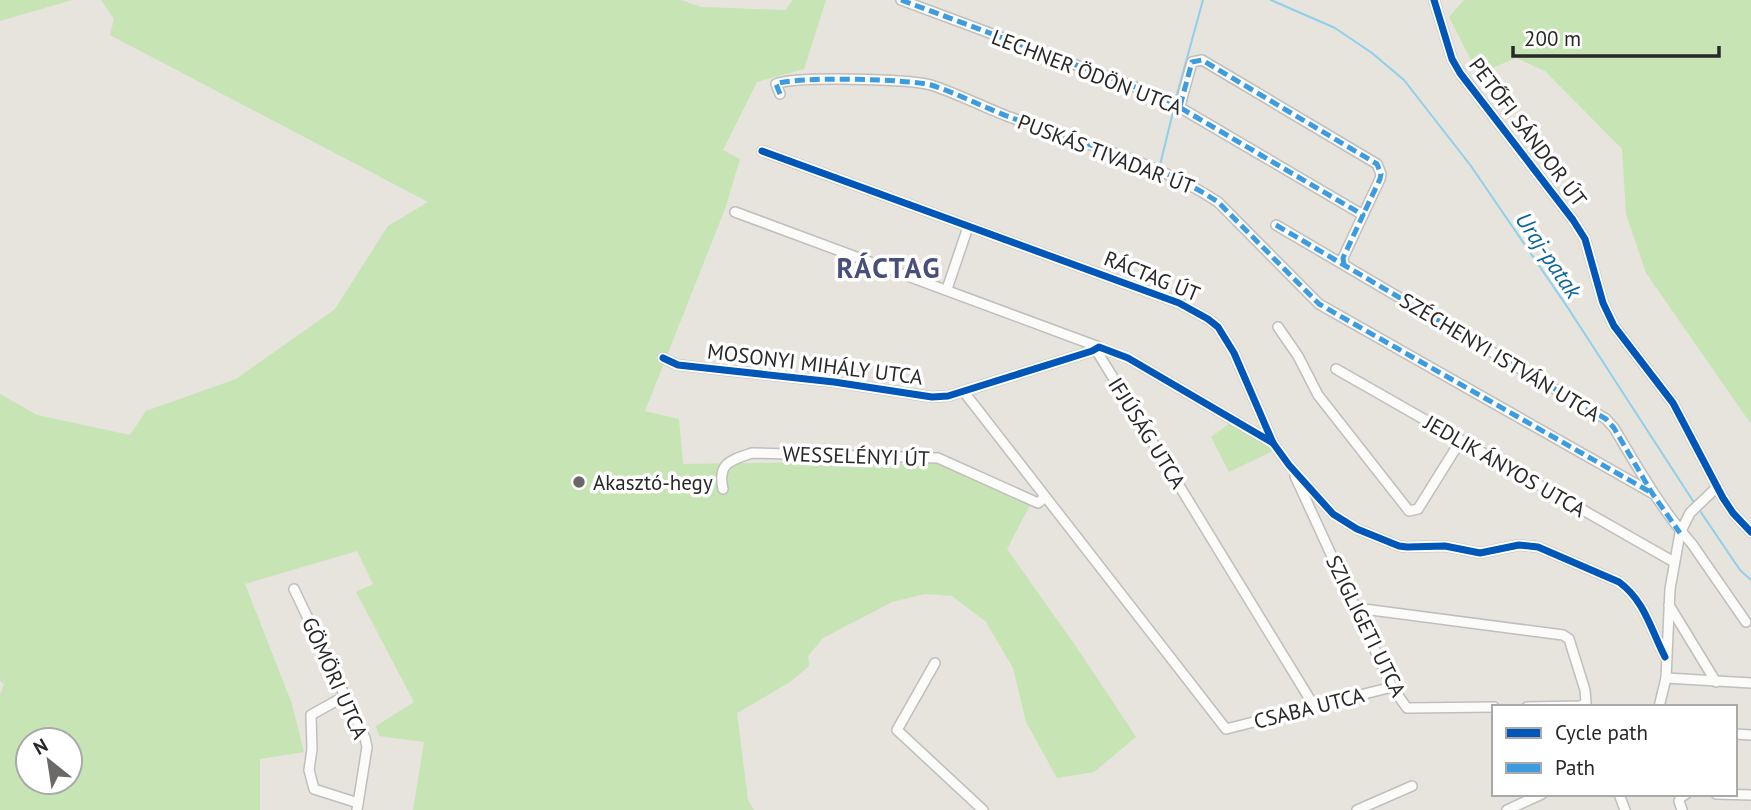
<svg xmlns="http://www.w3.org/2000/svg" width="1751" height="810" font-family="'PT Sans',sans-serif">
  <rect width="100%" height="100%" fill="#e7e3dd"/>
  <!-- green -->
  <g fill="#c7e4b5" fill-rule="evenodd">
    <polygon points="0,0 72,0 0,21"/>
    <path d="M101,0h580l20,7 84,3 8,-10h33l-22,69 -47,13 -34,68 17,9 -15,50 -80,202 34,8 4,45 142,-2 113,2 92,41 -23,44 70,99 59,89 -42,35 -37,6 -31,-56 -13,-54 -27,-46 -34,-26 -27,-2 -33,8 -69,36 -15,18 1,10 -19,16 -53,31 11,87 6,10h-341l11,-68 -45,-6 -3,-10 38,-24 -58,-110 17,-8 -16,-33 -112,33 47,120 12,48 -44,7v51h-260v-115l4,-11 -4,-3v-287l37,21 93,20 16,-24 90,-32 99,-70 53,-83 40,-24 -318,-167 4,-16zM28,740h42v42h-42z"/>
    <polygon points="1464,0 1751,0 1751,424 1646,273 1626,214 1622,149 1545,71 1516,58 1478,74 1449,17"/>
    <polygon points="1230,423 1265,443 1273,451 1229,472 1211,437"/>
  </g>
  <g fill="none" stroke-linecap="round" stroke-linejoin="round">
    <!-- stream -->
    <g stroke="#8fd0eb" stroke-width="2">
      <polyline points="1271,0 1335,28 1372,53 1404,80 1471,166 1568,308 1695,504"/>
      <polyline points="1176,98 1203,0"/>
      <polyline points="1160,165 1173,112"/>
      <polyline points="1698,508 1740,570 1751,580"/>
    </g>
    <defs>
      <g id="minor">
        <polyline points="901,0 1162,97 1363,215 1343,258 1344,265"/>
        <polyline points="1434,0 1452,59 1460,73 1573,220 1585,239 1603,303 1614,326 1673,403 1723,498 1733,513 1751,532"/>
        <path d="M780,94l-4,-10c19,-8 133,-5 155,1 28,9 56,24 84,34 68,25 143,43 203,83l101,102 333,189"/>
        <polyline points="1180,106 1192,62 1202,60 1377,164 1381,174 1380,179 1363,215"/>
        <path d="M762,151l417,152 29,16 10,8 16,26 39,90 16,22 44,49 24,15 42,17 8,1 38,-1 35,7 39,-8 19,2 81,35c26,19 32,48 46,75"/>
        <polyline points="735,212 1099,347 1098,353 1314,706"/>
        <path d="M1276,225l330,194 8,9c24,40 47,81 78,116l54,78"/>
        <polyline points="947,289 968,227"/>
        <polyline points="1278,327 1298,356 1318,395 1409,511 1418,509 1461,440"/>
        <polyline points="663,358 678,365 834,382 932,397 948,396 1092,351 1099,347 1128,358 1273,443"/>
        <polyline points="1336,369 1674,562"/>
        <polyline points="964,392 1226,729 1392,687"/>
        <polyline points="1295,476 1392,687 1407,708 1494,707"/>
        <path d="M723,489c-6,-26 8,-29 29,-36l186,5 100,45 7,-6"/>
        <polyline points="294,589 365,738 367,747 357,810"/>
        <polyline points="1669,605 1716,682"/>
        <polyline points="1356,608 1563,635 1569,639 1585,690 1586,703 1580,706 1527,707"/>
        <polyline points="935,663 897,730 983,810"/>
        <polyline points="1666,678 1751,683"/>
        <polyline points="345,696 311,715 312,749 309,770 314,789 358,803"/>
        <polyline points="1659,707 1666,678 1670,589 1680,533 1690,513 1717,487"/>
        <polyline points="1735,734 1751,735"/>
        <polyline points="1619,794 1625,810"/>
        <polyline points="1716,794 1751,795"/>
        <polyline points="1357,810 1412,786"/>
        <polyline points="1507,810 1542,794"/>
        <polyline points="1682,810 1679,801 1681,797 1686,794"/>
      </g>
    </defs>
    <!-- minor casing -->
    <use href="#minor" stroke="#c0bfbf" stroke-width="12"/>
    <!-- minor -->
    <use href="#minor" stroke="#fbfbfa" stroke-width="9"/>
    <!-- quiet -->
    <g stroke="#3d9ce0" stroke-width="5" stroke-dasharray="10 5" stroke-linecap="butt">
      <polyline points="901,0 1162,97 1363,215 1343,258 1344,265"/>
      <path d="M780,94l-4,-10c19,-8 133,-5 155,1 28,9 56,24 84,34 68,25 143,43 203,83l101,102 333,189"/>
      <polyline points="1180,106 1192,62 1202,60 1377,164 1381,174 1380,179 1363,215"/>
      <polyline points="1276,225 1606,419 1614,428 1652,493 1680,533"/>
    </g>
    <defs>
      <g id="cycleway">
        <polyline points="1434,0 1452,59 1460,73 1573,220 1585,239 1603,303 1614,326 1673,403 1723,498 1733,513 1751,532"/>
        <path d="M762,151l417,152 29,16 10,8 16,26 39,90 16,22 44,49 24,15 42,17 8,1 38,-1 35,7 39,-8 19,2 81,35c26,19 32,48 46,75"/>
        <polyline points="663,358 678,365 834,382 932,397 948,396 1092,351 1099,347 1128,358 1273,443"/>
      </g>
    </defs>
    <!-- cycleway casing -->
    <use href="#cycleway" stroke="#fff" stroke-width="11"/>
    <!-- cycleway -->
    <use href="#cycleway" stroke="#0057b8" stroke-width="7"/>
  </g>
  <!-- markers -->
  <circle fill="#6b6967" stroke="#fff" stroke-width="2.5" cx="579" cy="482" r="7"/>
  <g text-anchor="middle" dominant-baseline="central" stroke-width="7" stroke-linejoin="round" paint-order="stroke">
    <!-- street labels -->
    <g font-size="21" fill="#282828" stroke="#fff">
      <text transform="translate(1087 72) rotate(21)">LECHNER ÖDÖN UTCA</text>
      <text transform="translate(1528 132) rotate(53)">PETŐFI SÁNDOR ÚT</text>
      <text transform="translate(1106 154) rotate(21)">PUSKÁS TIVADAR ÚT</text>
      <text transform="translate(1152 276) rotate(22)">RÁCTAG ÚT</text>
      <text transform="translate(1500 357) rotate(31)">SZÉCHENYI ISTVÁN UTCA</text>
      <text transform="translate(815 364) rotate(7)">MOSONYI MIHÁLY UTCA</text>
      <text transform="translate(1147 433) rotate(58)">IFJÚSÁG UTCA</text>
      <text transform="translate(856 456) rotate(2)">WESSELÉNYI ÚT</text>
      <text transform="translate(1505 466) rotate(30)">JEDLIK ÁNYOS UTCA</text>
      <text transform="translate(1366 626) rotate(64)">SZIGLIGETI UTCA</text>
      <text transform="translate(335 678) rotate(66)">GÖMÖRI UTCA</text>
      <text transform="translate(1309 708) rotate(-14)">CSABA UTCA</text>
    </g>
    <!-- poi labels -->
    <g font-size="21" fill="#282828" stroke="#fff" text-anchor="start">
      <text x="593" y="482">Akasztó-hegy</text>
    </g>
    <!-- water labels -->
    <g font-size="23" font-style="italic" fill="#0a649b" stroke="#fff">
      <text transform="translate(1549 255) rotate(56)">Uraj-patak</text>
    </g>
    <!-- district labels -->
    <g font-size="28" font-weight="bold" letter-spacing="2" fill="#484f7a" stroke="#fff">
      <text x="889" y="267">RÁCTAG</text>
    </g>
  </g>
  <!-- legend -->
  <rect x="1492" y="705" width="245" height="91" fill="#ffffff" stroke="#a9a9a9" stroke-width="2"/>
  <rect x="1506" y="728" width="35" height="10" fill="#0057b8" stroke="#a9a9a9" stroke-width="2"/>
  <text x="1555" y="740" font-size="21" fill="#282828">Cycle path</text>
  <rect x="1506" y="763" width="35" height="10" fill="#3d9ce0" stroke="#a9a9a9" stroke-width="2"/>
  <text x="1555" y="775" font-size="21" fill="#282828">Path</text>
  <!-- north arrow -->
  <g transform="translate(49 761) rotate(330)"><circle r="33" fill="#ffffff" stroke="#a9a9a9" stroke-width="2"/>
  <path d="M0-5L12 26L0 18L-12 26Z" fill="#6b6967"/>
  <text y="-10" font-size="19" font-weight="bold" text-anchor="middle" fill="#282828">N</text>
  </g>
  <!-- scale -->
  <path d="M1513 46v10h206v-10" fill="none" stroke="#282828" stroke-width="3.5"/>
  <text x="1524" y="46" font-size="21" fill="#282828" stroke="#ffffff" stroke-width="5" paint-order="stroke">200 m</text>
</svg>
